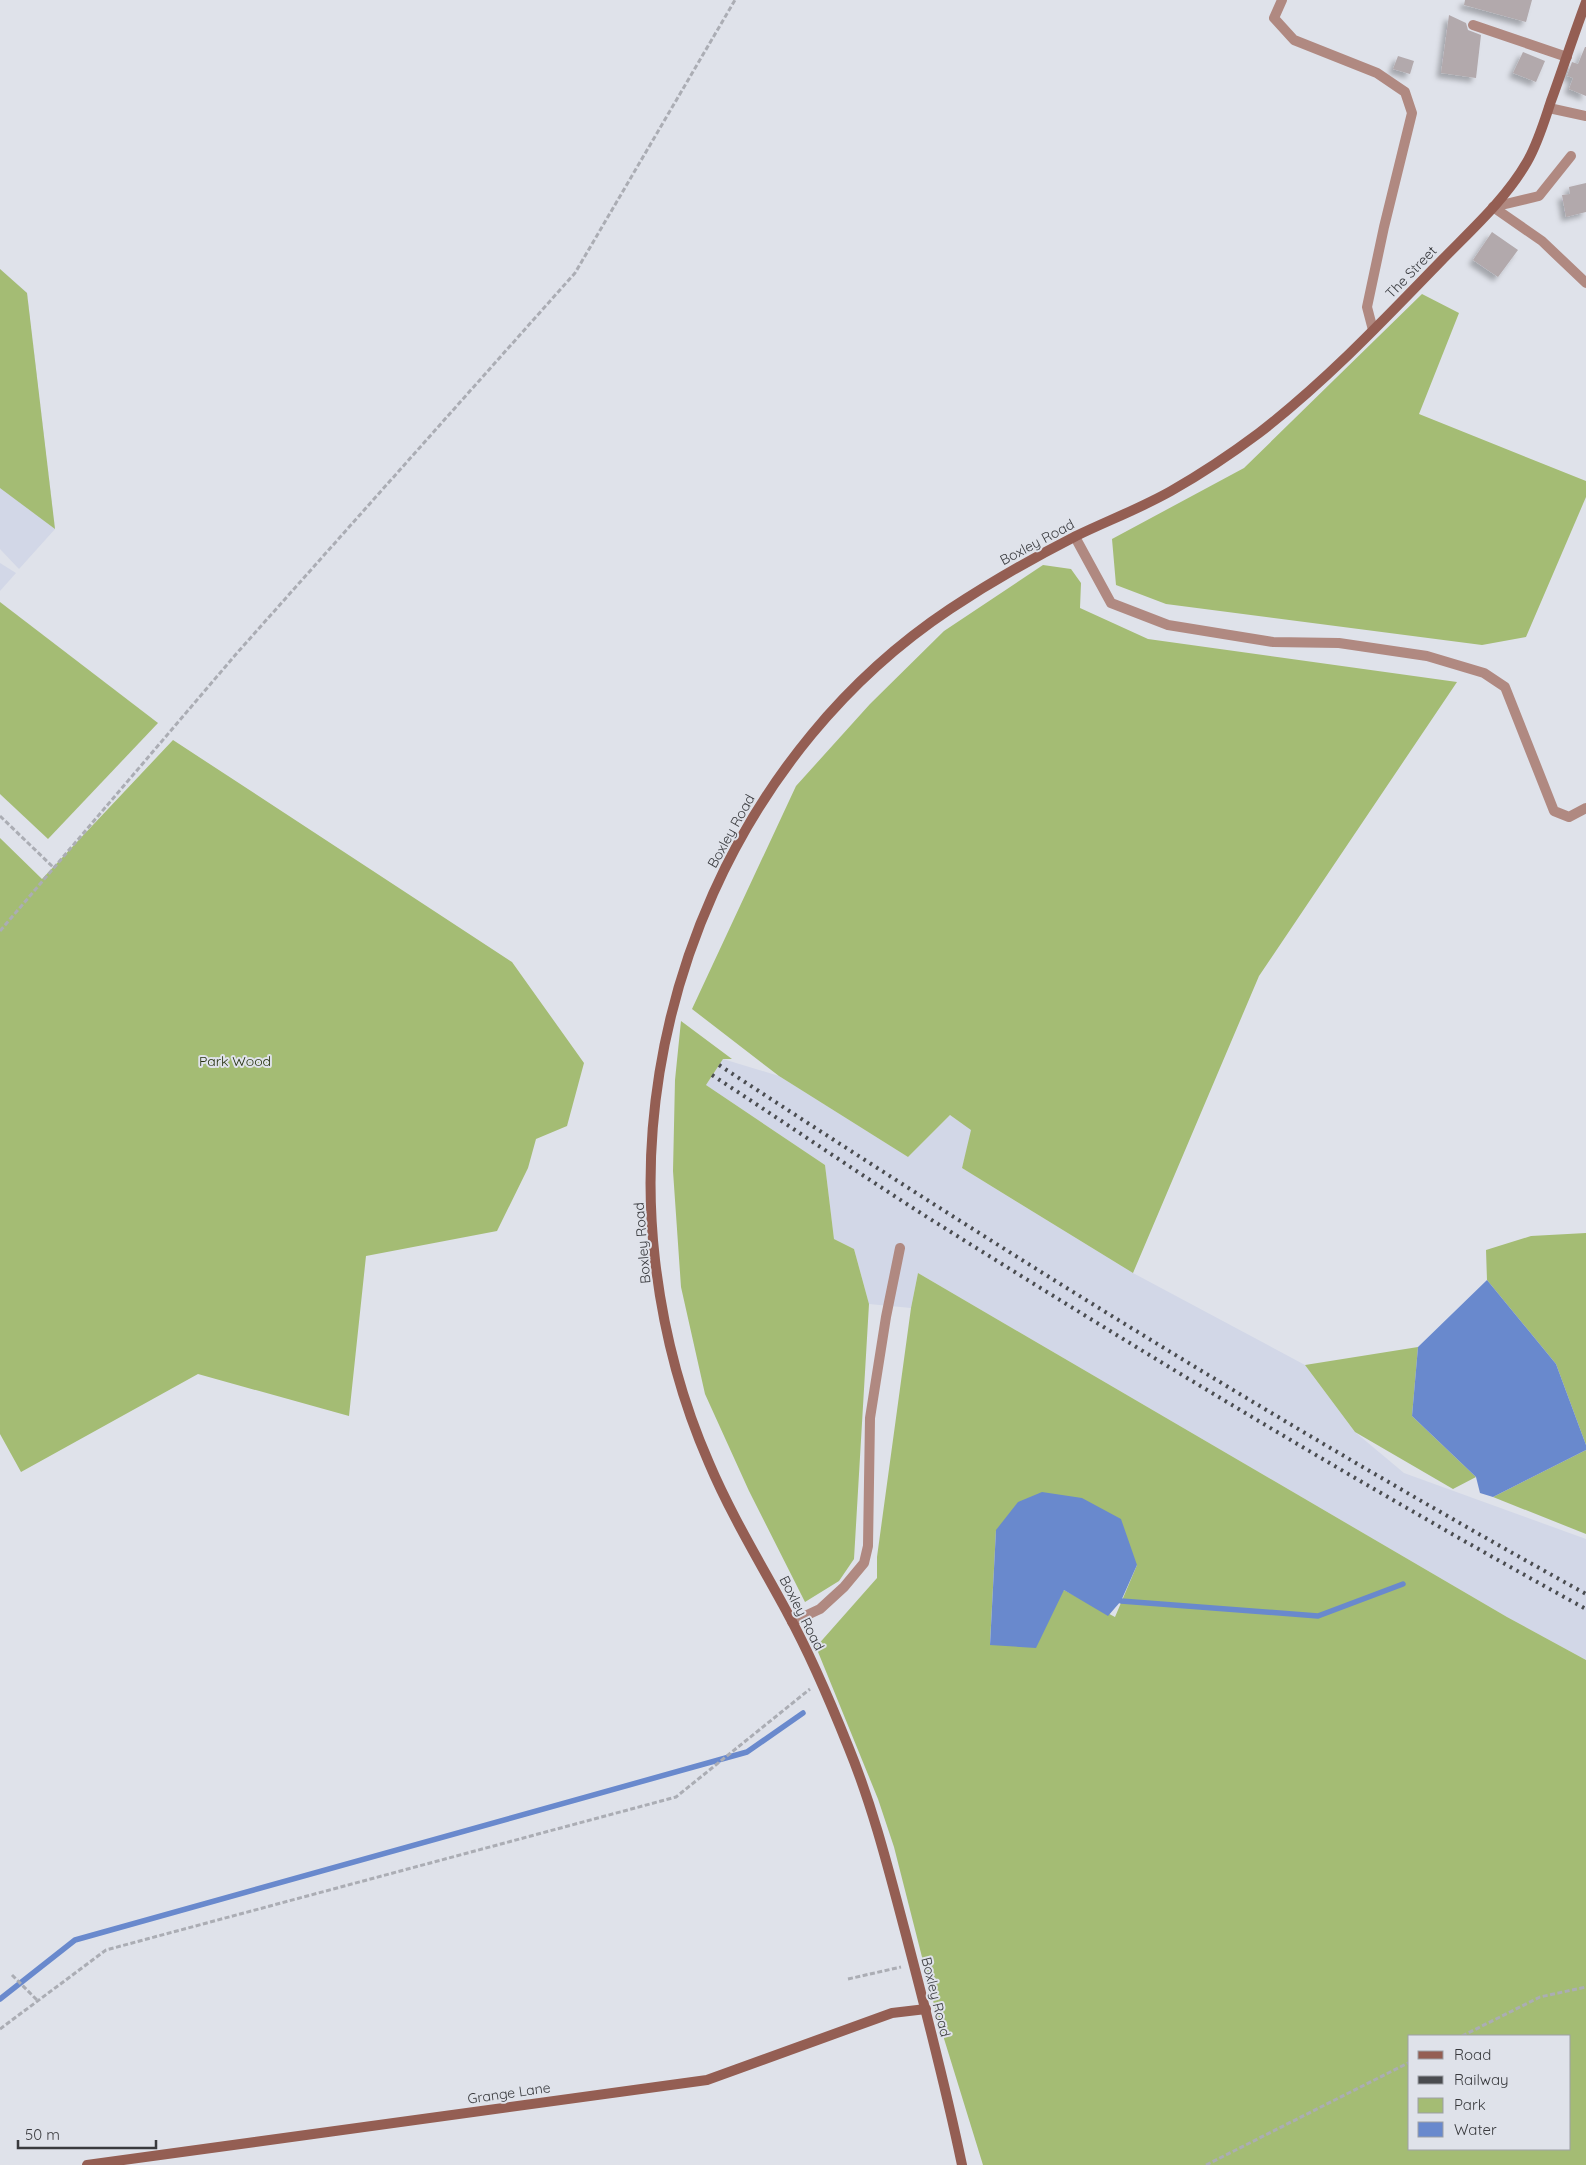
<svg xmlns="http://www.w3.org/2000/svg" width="1586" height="2165" font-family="Quicksand,sans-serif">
  <defs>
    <filter id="shadow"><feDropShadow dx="-4.5" dy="4.5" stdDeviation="2.5" flood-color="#0004"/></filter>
  </defs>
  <rect width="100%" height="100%" fill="#dfe2ea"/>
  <!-- built -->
  <g fill="#d2d7e7">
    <polygon points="0,269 27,293 55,529 19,569 0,549"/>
    <polygon points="0,563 16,573 0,591"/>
    <polygon points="723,1059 779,1076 908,1157 950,1115 972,1130 962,1168 1133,1273 1305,1365 1355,1432 1404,1473 1586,1539 1586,1660 1507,1617 918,1273 911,1308 869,1304 854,1249 834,1239 825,1165 706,1085"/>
  </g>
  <!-- green -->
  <g fill="#a4bc74" fill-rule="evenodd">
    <polygon points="0,269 27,293 55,529 0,488"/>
    <polygon points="1422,294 1459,313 1419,414 1586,481 1586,497 1526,637 1482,645 1166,604 1116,585 1112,539 1244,468"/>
    <polygon points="1043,565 1071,569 1081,583 1080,608 1148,639 1457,682 1259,976 1133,1273 962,1168 971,1130 950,1115 908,1157 779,1076 692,1009 796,786 870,704 944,631"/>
    <polygon points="0,602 158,723 48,839 0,794"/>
    <polygon points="173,740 512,962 584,1063 567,1126 536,1139 528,1168 497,1231 366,1256 349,1416 198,1374 21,1472 0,1434 0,838 42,879"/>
    <polygon points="681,1021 732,1059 723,1059 706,1085 825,1165 834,1239 854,1249 869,1304 854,1559 839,1581 805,1602 749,1491 705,1394 681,1287 673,1171 675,1080"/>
    <polygon points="1586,1233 1586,1445 1556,1364 1487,1280 1486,1250 1531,1236"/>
    <path d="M918,1273l589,344 79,43v505h-603l-46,-149 -43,-169 -16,-48 -62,-152 61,-69v-21l34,-249zM996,1530l141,35 -22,52 -51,-27 -74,54zM1410,2036h160v113h-160z"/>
    <polygon points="1418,1347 1412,1416 1476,1477 1453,1489 1355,1432 1305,1365"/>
    <polygon points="1586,1450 1586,1534 1493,1497"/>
  </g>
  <!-- water -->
  <g fill="#6989cd">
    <polygon points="1487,1280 1556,1364 1586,1445 1586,1450 1493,1497 1480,1493 1476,1477 1412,1416 1418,1347"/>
    <polygon points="1042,1492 1082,1498 1121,1519 1137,1565 1121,1601 1108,1616 1064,1590 1036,1648 990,1645 996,1530 1018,1502"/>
  </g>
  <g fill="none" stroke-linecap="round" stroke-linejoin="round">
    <!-- stream -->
    <g stroke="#6989cd" stroke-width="5.5">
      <polyline points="1121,1601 1318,1616 1403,1584"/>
      <polyline points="0,1999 75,1940 747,1752 803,1713"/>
    </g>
  </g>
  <!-- building -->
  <g fill="#b2a9ac" filter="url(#shadow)">
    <polygon points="1465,0 1532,0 1526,22 1464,5"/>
    <polygon points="1449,15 1466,23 1468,30 1481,35 1476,78 1441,73"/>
    <polygon points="1585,47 1586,47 1586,96 1569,89 1573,78 1567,76 1572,62 1578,64"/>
    <polygon points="1523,52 1545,61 1536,82 1513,73"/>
    <polygon points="1398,56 1414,61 1410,74 1393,69"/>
    <polygon points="1586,183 1586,212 1566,217 1562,195 1570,194 1569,187"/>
    <polygon points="1492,232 1518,250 1498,277 1473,260"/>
  </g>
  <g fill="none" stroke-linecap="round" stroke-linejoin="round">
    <!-- path -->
    <g stroke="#abadb4" stroke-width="3" stroke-dasharray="5 2.5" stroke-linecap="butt">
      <polyline points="0,816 54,868"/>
      <polyline points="0,931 237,653 575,273 735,0"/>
      <polyline points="12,1975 38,2001"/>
      <polyline points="848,1979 901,1967"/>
      <polyline points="0,2029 106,1950 676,1797 810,1689"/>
      <polyline points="1462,2036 1540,1997 1586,1987"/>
      <polyline points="1206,2165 1410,2062"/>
    </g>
    <!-- lane -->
    <g stroke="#b08981" stroke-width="10">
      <polyline points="1282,0 1274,18 1294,40 1377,73 1405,92 1412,113 1384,227 1367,307 1373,330"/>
      <polyline points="1473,25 1567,57"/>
      <polyline points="1549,108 1586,116"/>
      <polyline points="1493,207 1542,241 1586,283"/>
      <polyline points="1493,207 1539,196 1571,156"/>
      <polyline points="1075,537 1111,603 1168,625 1273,642 1339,643 1427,656 1484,673 1505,687 1554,811 1569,817 1586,808"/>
      <polyline points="792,1622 820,1609 844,1587 864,1563 868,1546 870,1418 886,1317 900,1248"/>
    </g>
    <!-- secondary -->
    <g stroke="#945e53" stroke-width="10">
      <polyline points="87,2165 707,2080 892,2013 926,2009"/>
      <path d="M962,2165c-16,-77 -36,-154 -56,-230 -17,-64 -33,-128 -58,-189 -18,-45 -37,-90 -60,-132 -27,-50 -57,-99 -79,-151 -28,-64 -46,-134 -54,-203 -29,-249 86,-512 295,-651 41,-27 83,-51 126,-73 31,-15 65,-28 95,-45 30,-17 60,-37 88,-58 66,-51 124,-112 182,-172 30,-31 64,-61 86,-99 11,-19 17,-40 24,-61 12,-33 23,-67 35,-99"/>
    </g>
    <!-- rail -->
    <g stroke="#4a4c50" stroke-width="4" stroke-dasharray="2.5 5" stroke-linecap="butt">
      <path d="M719,1065c283,186 570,365 867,529"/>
      <path d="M712,1075c72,47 143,96 215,142 216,136 435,269 659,392"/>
    </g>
  </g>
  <g text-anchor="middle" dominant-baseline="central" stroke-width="4" stroke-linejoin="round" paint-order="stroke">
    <!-- street labels -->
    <g font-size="14" fill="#393a3e" stroke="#dfe2ea">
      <text transform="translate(1411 272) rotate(-46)">The Street</text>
      <text transform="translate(1037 542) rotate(-28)">Boxley Road</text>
      <text transform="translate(731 831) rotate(-61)">Boxley Road</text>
      <text transform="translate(642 1243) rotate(-95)">Boxley Road</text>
      <text transform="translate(802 1613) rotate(63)">Boxley Road</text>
      <text transform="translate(936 1997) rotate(76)">Boxley Road</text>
      <text transform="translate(509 2093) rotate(-8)">Grange Lane</text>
    </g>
    <!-- park labels -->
    <g font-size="14" fill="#273210" stroke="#dfe2ea">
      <text x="235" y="1061">Park Wood</text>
    </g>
  </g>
  <!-- legend -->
  <rect x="1408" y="2035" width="162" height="115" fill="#dfe2ea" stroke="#9d9fa5"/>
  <rect x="1418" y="2051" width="25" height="8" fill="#945e53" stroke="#9d9fa5"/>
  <text x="1454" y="2060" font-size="15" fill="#393a3e">Road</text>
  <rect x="1418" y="2076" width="25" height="8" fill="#4a4c50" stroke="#9d9fa5"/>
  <text x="1454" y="2085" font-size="15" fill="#393a3e">Railway</text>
  <rect x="1418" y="2098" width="25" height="15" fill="#a4bc74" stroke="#9d9fa5"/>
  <text x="1454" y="2110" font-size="15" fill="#393a3e">Park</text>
  <rect x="1418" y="2122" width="25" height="15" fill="#6989cd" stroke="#9d9fa5"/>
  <text x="1454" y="2135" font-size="15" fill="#393a3e">Water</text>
  <!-- scale -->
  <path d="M18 2140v8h138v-8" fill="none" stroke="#393a3e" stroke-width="2.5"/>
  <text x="25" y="2140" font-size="15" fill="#393a3e" stroke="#dfe2ea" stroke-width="4" paint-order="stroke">50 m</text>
</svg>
